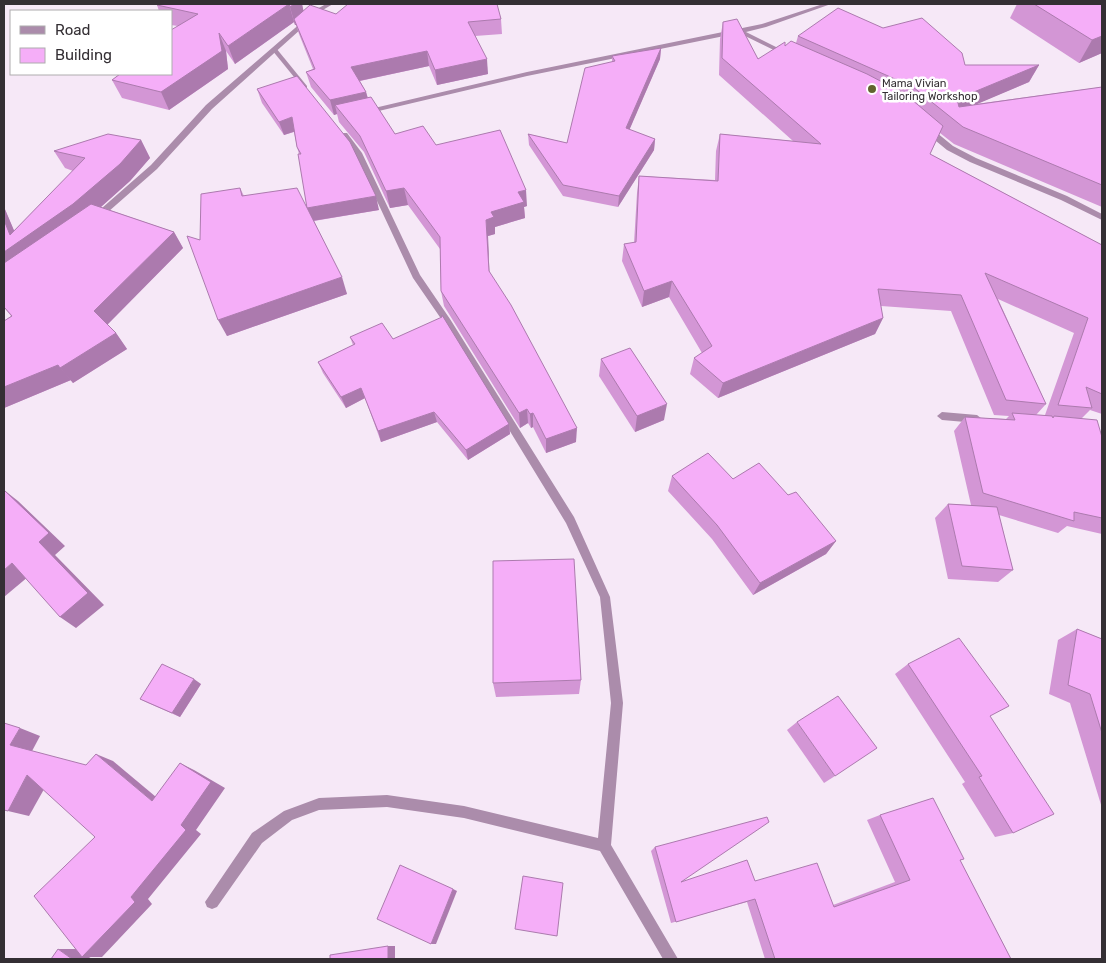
<svg xmlns="http://www.w3.org/2000/svg" width="1106" height="963" font-family="Rubik,sans-serif">
  <rect width="100%" height="100%" fill="#f6e8f7"/>
  <g fill="none" stroke-linecap="round" stroke-linejoin="round">
    <!-- minor -->
    <g fill="#ab8cab" fill-rule="evenodd">
      <polygon points="823,4 831,4 766,27 746,32 788,53 788,55 786,56 739,33 527,76 366,114 362,112 366,110 527,72 762,24"/>
      <polygon points="272,48 276,48 307,86 307,88 303,88 272,50"/>
      <polygon points="925,128 931,128 953,146 976,158 1067,196 1102,214 1102,220 1061,200 970,162 947,150 925,132"/>
      <polygon points="341,133 347,133 362,153 420,275 450,319 574,517 610,597 623,703 611,845 678,959 663,959 600,851 464,818 387,807 319,810 292,820 262,843 217,907 212,909 207,907 205,902 252,833 284,811 319,798 387,795 464,806 598,838 611,703 600,597 566,523 444,323 413,278 355,154 340,135"/>
      <polygon points="942,412 977,415 982,419 977,423 942,420 937,416"/>
    </g>
    <!-- tertiary -->
    <polygon fill="#ab8cab" fill-rule="evenodd" points="326,4 333,4 321,11 212,109 157,169 100,219 94,219 94,215 151,165 206,105 317,9"/>
  </g>
  <!-- wall -->
  <g fill="#d396d5" fill-rule="evenodd">
    <polygon points="159,4 302,4 303,11 336,14 501,19 502,34 475,36 488,74 437,85 429,66 360,81 366,92 368,98 395,134 436,145 527,206 524,207 525,218 495,227 495,234 488,236 489,272 576,442 546,453 533,427 531,428 528,423 520,428 444,306 441,291 440,249 408,205 390,208 364,152 339,122 337,114 334,115 311,87 306,72 313,69 299,34 296,25 295,25 294,22 235,64 226,51 228,69 169,110 122,98 112,80 178,26 171,25 171,11 159,11 157,5"/>
    <polygon points="1017,4 1102,4 1102,53 1079,63 1010,18"/>
    <path d="M723,22l35,37 27,-13 11,-3 2,-7 167,29h74l-10,17 -53,22 126,-17v120l-148,-63 -14,-11 -10,21 172,91v169l-12,-4 -9,9 21,18v97l-35,-8 -9,7 -59,-18 14,55 -15,12 -50,-3 -13,-61 13,-14 23,1 -17,-74 11,-14 41,2 3,-3 -15,-1 -43,-104 -70,-5 2,12 -8,16 -157,64 -28,-24 4,-16 8,-5 -33,-56 -27,10 -20,-46 2,-17 10,-1 3,-50 2,-17 76,4 1,-29 4,-17 73,7 -74,-66 1,-36zM998,299l76,34 -29,82h-9l10,-11z"/>
    <polygon points="661,48 660,59 629,130 655,139 654,150 618,207 563,196 529,145 528,134 567,143 612,62 612,56"/>
    <polygon points="257,89 379,210 314,221 347,294 227,336 200,240 240,188 244,196 308,210 299,154 297,147 294,132 284,135 262,103"/>
    <polygon points="141,140 150,158 130,181 101,207 174,232 183,248 107,325 116,333 127,349 73,383 71,380 4,408 4,321 11,316 4,307 4,207 14,231 73,171 65,168 54,151"/>
    <polygon points="350,337 393,339 509,424 510,434 468,460 437,422 381,442 365,398 346,408 323,373 318,362 353,345"/>
    <polygon points="601,359 664,420 635,432 599,376"/>
    <polygon points="672,476 733,479 788,495 836,541 826,554 753,595 712,539 668,491"/>
    <polygon points="1077,629 1102,639 1102,808 1070,703 1049,694 1058,640"/>
    <polygon points="908,664 990,716 1013,833 995,837 962,784 965,782 895,674"/>
    <polygon points="581,680 579,694 496,697 493,683"/>
    <polygon points="201,684 180,717 148,703 140,699"/>
    <polygon points="797,722 835,776 824,783 787,730"/>
    <polygon points="880,815 960,860 1011,959 765,959 747,902 671,923 651,851 655,847 681,882 755,881 833,905 895,882 867,820"/>
  </g>
  <!-- shaded-wall -->
  <g fill="#ac7aae">
    <polygon points="289,4 294,22 235,64 228,46"/>
    <polygon points="294,4 302,4 305,17 294,19 296,25 295,25 290,7"/>
    <polygon points="219,33 226,51 228,69 169,110 161,92"/>
    <polygon points="1102,36 1102,53 1079,63 1092,40"/>
    <polygon points="661,48 660,59 625,140 626,128"/>
    <polygon points="427,51 429,66 354,82 351,67"/>
    <polygon points="487,59 488,74 437,85 435,70"/>
    <polygon points="1039,65 1029,82 949,116 957,99"/>
    <polygon points="366,92 370,107 335,105 337,114 334,115 330,100"/>
    <polygon points="292,117 296,131 284,135 279,122"/>
    <polygon points="655,139 654,150 618,207 619,196"/>
    <polygon points="141,140 150,158 130,181 84,222 4,278 4,252 10,235 4,220 4,207 19,242"/>
    <polygon points="404,188 408,205 390,208 386,191"/>
    <polygon points="526,190 527,206 524,207 525,218 495,227 495,234 488,236 490,287 486,220 491,212 518,192"/>
    <polygon points="376,196 379,210 312,221 307,208"/>
    <polygon points="174,232 183,248 105,327 94,311"/>
    <polygon points="342,277 347,294 227,336 218,320"/>
    <polygon points="672,281 669,297 642,307 644,291"/>
    <polygon points="883,318 875,334 718,398 723,383"/>
    <polygon points="116,333 127,349 73,383 60,368"/>
    <polygon points="58,365 71,380 4,408 4,387"/>
    <polygon points="361,388 365,398 346,408 341,397"/>
    <polygon points="667,404 664,420 635,432 637,416"/>
    <polygon points="527,409 528,423 520,428 519,413"/>
    <polygon points="434,412 437,422 381,442 378,431"/>
    <polygon points="533,413 533,427 531,428 530,414"/>
    <polygon points="509,424 510,434 468,460 466,450"/>
    <polygon points="577,428 576,442 546,453 546,439"/>
    <polygon points="4,490 18,501 65,546 55,555 104,605 76,628 60,617 39,542"/>
    <polygon points="836,541 826,554 753,595 760,583"/>
    <polygon points="12,563 29,576 4,597 4,570"/>
    <polygon points="194,679 201,684 180,717 172,713"/>
    <polygon points="20,728 40,736 31,753 10,745"/>
    <polygon points="96,754 113,761 168,807 152,801"/>
    <polygon points="180,763 194,770 225,788 196,830 201,834 148,899 152,904 102,957 89,957 92,959 72,959 58,949 78,949 131,897 181,825"/>
    <polygon points="27,775 48,782 29,816 8,811"/>
    <polygon points="453,889 457,891 436,944 431,944"/>
    <rect x="388" y="946" width="7" height="13"/>
  </g>
  <!-- building -->
  <g fill="#f5aef8" stroke="#ac7aae">
    <polygon points="159,4 294,4 290,7 289,4 228,46 219,33 222,51 161,92 112,80 120,74 171,74 171,30 198,14 157,5"/>
    <polygon points="348,4 497,4 501,19 468,22 487,59 435,70 427,51 351,67 366,92 330,100 306,72 315,69 294,19 310,5 336,14"/>
    <polygon points="1034,4 1102,4 1102,36 1092,40"/>
    <polygon points="838,8 883,28 922,18 962,53 965,65 1039,65 957,99 959,107 1102,87 1102,185 963,127 913,87 798,36"/>
    <polygon points="737,19 758,59 785,42 785,46 791,41 867,74 905,94 943,126 930,154 1102,245 1102,394 1086,387 1092,408 1058,405 1088,318 985,273 1046,404 1006,400 961,295 878,289 883,318 723,383 694,358 712,346 672,281 644,291 624,244 636,242 639,176 718,181 720,134 821,144 722,58 723,22"/>
    <polygon points="661,48 626,128 655,139 619,196 563,185 528,134 567,143 585,68 615,61 612,56"/>
    <polygon points="297,76 350,142 376,196 307,208 298,154 301,154 297,147 292,117 279,122 257,89"/>
    <polygon points="371,97 395,134 423,126 436,145 500,130 526,190 518,192 524,202 491,212 494,217 486,220 489,271 511,305 577,428 546,439 533,413 530,414 527,409 519,413 441,291 440,237 404,188 386,191 360,136 335,105"/>
    <polygon points="108,134 141,140 120,164 73,204 4,252 4,220 10,235 85,158 54,151"/>
    <polygon points="240,188 242,196 297,188 342,277 218,320 187,236 200,240 201,194"/>
    <polygon points="91,204 174,232 94,311 116,333 60,368 58,365 4,387 4,321 12,316 4,307 4,263"/>
    <polygon points="442,315 509,424 466,450 434,412 378,431 361,388 341,397 318,362 355,344 350,337 382,323 393,339 442,317"/>
    <polygon points="630,348 667,404 637,416 601,359"/>
    <polygon points="1012,413 1052,416 1053,418 1054,416 1097,420 1102,437 1102,518 1074,512 1074,521 983,493 965,417 1015,420"/>
    <polygon points="708,453 733,479 759,463 788,495 796,492 836,541 760,583 717,525 672,476"/>
    <polygon points="4,490 49,533 39,542 88,593 60,617 12,563 4,570"/>
    <polygon points="948,504 997,507 1013,570 962,566"/>
    <polygon points="574,559 581,680 493,683 493,561"/>
    <polygon points="1077,629 1102,639 1102,733 1090,694 1068,685"/>
    <polygon points="959,638 1009,706 990,716 1054,814 1013,833 979,777 982,776 908,664"/>
    <polygon points="162,664 194,679 172,713 140,699"/>
    <polygon points="838,696 877,748 835,776 797,722"/>
    <polygon points="4,723 20,728 10,745 86,765 96,754 152,801 180,763 211,782 181,825 186,830 131,897 135,902 82,957 34,896 95,837 27,775 8,811 4,810"/>
    <polygon points="933,798 964,859 960,860 1011,959 775,959 755,899 676,922 655,847 767,817 769,822 681,882 747,860 755,881 817,863 834,907 910,880 880,815"/>
    <polygon points="400,865 453,889 431,944 377,919"/>
    <polygon points="523,876 563,883 557,936 515,929"/>
    <polygon points="388,946 388,959 330,959 330,955"/>
    <polygon points="58,949 72,959 51,959"/>
  </g>
  <!-- markers -->
  <circle fill="#616330" stroke="#fff" stroke-width="2" cx="872" cy="89" r="5"/>
  <g text-anchor="middle" dominant-baseline="central" stroke-width="5" stroke-linejoin="round" paint-order="stroke">
    <!-- far-poi labels -->
    <g font-size="11" fill="#342f34" stroke="#fff" text-anchor="start">
      <text x="882" y="83">Mama Vivian<tspan x="882" dy="13">Tailoring Workshop</tspan></text>
    </g>
  </g>
  <!-- border -->
  <rect width="1106" height="963" fill="none" stroke="#342f34" stroke-width="10"/>
  <!-- legend -->
  <rect x="10" y="10" width="162" height="65" fill="#ffffff" stroke="#aeacae"/>
  <rect x="20" y="26" width="25" height="8" fill="#ab8cab" stroke="#aeacae"/>
  <text x="55" y="35" font-size="15" fill="#342f34">Road</text>
  <rect x="20" y="48" width="25" height="15" fill="#f5aef8" stroke="#aeacae"/>
  <text x="55" y="60" font-size="15" fill="#342f34">Building</text>
</svg>
